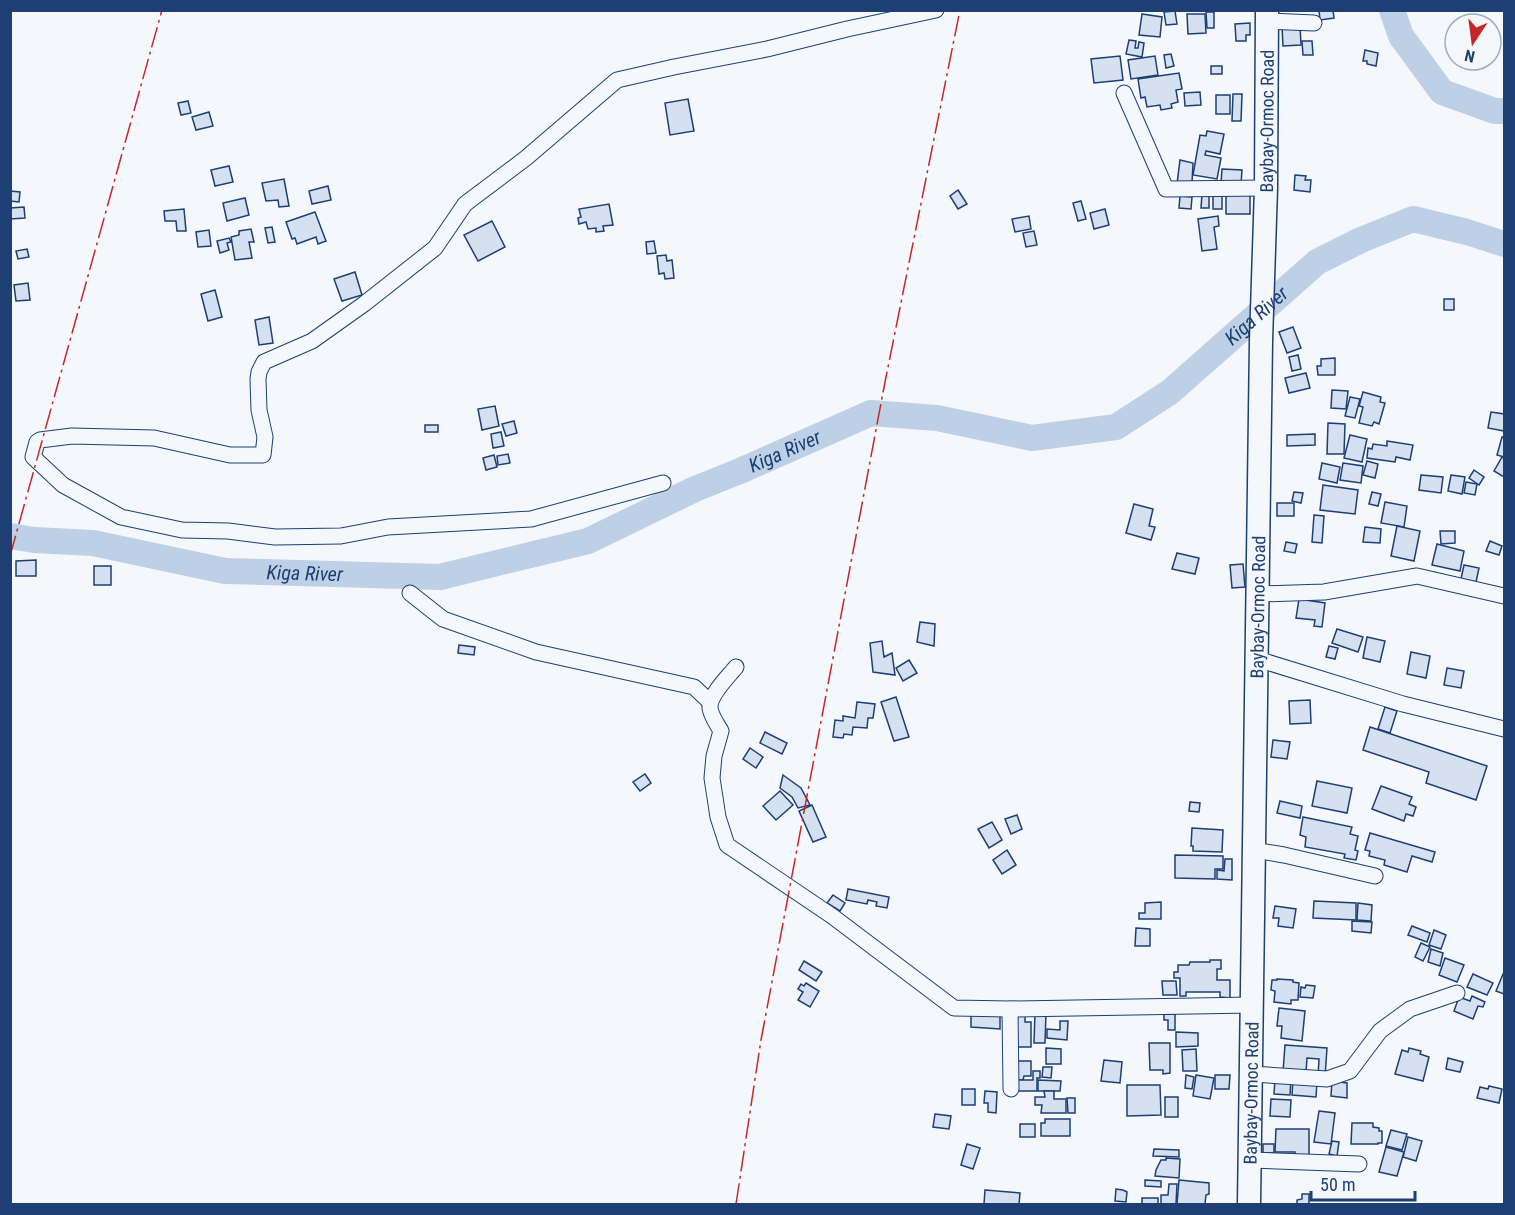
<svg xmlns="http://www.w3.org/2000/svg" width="1515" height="1215" font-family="'Roboto Condensed',sans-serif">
  <rect width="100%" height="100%" fill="#f4f7fb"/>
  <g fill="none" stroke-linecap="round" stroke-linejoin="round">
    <!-- river -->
    <g stroke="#bed0e5" stroke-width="26">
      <polyline points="1392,10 1401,36 1442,92 1495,111 1504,111"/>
      <path id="s1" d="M10,536l24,4 59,3 132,28 215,6 148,-36 107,-52 45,-18 131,-58 66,5 95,20 84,-11 54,-35 147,-130 44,-22 52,-21 54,13 37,12"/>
    </g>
  </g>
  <!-- building -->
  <g fill="#d5e0f0" stroke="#1d3f73" stroke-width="1.5">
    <polygon points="1319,10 1333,10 1334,18 1320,20"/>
    <polygon points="1175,11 1177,24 1166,25 1164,12"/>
    <polygon points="1206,12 1214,12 1214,28 1207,28"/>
    <polygon points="1142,14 1162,17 1160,37 1139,35"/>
    <polygon points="1187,14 1205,14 1206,33 1188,34"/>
    <polygon points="1250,23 1250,35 1246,35 1246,41 1236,41 1235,24"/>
    <polygon points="1300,25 1301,45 1283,46 1282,26"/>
    <polygon points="1129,40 1136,41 1135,48 1138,48 1139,42 1144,43 1142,57 1126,54"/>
    <polygon points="1302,41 1312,41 1313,55 1303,55"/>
    <polygon points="1365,50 1378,53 1376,66 1367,64 1367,61 1363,61"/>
    <polygon points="1171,54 1174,66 1166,68 1164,55"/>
    <polygon points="1120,56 1123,80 1094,83 1091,59"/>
    <polygon points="1155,56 1158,75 1131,79 1128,60"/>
    <rect x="1211" y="66" width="11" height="8"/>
    <polygon points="1179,73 1182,89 1176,90 1178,102 1171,104 1172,108 1161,110 1160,105 1147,107 1145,97 1141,98 1138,79"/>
    <polygon points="1200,92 1201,105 1185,106 1184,93"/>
    <polygon points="1233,94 1242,94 1241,121 1232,121"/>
    <rect x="1216" y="95" width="14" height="19"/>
    <polygon points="688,99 694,131 670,135 665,103"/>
    <polygon points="188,101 191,113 181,115 178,103"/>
    <polygon points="209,112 213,126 196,130 192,117"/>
    <polygon points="1207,131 1224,134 1220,154 1206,151 1205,155 1221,158 1217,179 1193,175 1200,135 1206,136"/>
    <polygon points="1180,160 1193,163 1192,183 1177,184"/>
    <polygon points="229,166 233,182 215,186 211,170"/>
    <polygon points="1222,169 1242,170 1241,184 1221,183"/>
    <polygon points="1295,175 1306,176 1305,180 1311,180 1310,192 1294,190"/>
    <polygon points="284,179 289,206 279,207 278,200 266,201 262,183"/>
    <polygon points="328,186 331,200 312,204 309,191"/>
    <polygon points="958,190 967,204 958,209 950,196"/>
    <polygon points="10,191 20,192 19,202 10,201"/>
    <rect x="1226" y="191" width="24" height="23"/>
    <polygon points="1202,194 1209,194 1209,208 1201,208"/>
    <rect x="1213" y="195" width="9" height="14"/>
    <polygon points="1180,196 1192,197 1191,209 1179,208"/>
    <polygon points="245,198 249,215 227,221 223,203"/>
    <polygon points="1081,201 1086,219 1078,221 1073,203"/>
    <polygon points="609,204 613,225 603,226 604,231 596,232 596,228 588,229 586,222 579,224 578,218 581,217 579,209"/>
    <polygon points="24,207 25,218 10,219 10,208"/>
    <polygon points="184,209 186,231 177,231 176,221 165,221 164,211"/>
    <polygon points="1105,209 1109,225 1094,229 1090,213"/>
    <polygon points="315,212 326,241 318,244 316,237 297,244 295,238 292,239 286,222"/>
    <polygon points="1029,216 1031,229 1015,232 1012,219"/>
    <polygon points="1218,216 1219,226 1214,227 1217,249 1202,251 1198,219"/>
    <polygon points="492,221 505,247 478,261 464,235"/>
    <polygon points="272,227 275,242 268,243 265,228"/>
    <polygon points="251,229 254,242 249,242 252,258 235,260 231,237 239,235 239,231"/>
    <polygon points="209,230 211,246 198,247 196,232"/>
    <polygon points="1034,231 1037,245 1026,247 1023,233"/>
    <polygon points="229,238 231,242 227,243 229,250 220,253 217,241"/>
    <polygon points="654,241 656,253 647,254 646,242"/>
    <polygon points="27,249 29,257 18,259 16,251"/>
    <polygon points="666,255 667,261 672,260 674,278 665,279 664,273 659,274 657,256"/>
    <polygon points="355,272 362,295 342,301 334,279"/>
    <polygon points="28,283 30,300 16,301 14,285"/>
    <polygon points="215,290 222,317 208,321 201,294"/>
    <rect x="1444" y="299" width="10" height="11"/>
    <polygon points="269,317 273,343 259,345 255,320"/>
    <polygon points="1293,327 1301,348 1287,353 1279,332"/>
    <polygon points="1298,355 1301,369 1292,371 1289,357"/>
    <polygon points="1335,358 1335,375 1318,375 1317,366 1321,366 1321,359"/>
    <polygon points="1306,373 1310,388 1289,393 1285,378"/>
    <polygon points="1332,390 1348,391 1346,409 1331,408"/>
    <polygon points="1363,392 1381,397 1380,402 1385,403 1379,424 1374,422 1372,426 1359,423 1363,407 1359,406"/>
    <polygon points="1350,397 1360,399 1355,418 1345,416"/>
    <polygon points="495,406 499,426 482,430 478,409"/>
    <polygon points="1491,412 1504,414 1504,431 1488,428"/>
    <polygon points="514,421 517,433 506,436 502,424"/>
    <polygon points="1328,423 1345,424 1344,454 1327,454"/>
    <rect x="425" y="425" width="13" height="7"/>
    <polygon points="501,432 504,446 493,448 491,434"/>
    <polygon points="1315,434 1315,445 1287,446 1287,435"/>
    <polygon points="1350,435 1367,439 1362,462 1344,458"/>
    <polygon points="1502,437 1504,438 1504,457 1497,455"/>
    <polygon points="1387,441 1413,445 1410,460 1396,457 1395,462 1367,458 1368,448 1372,449 1373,444 1387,446"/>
    <polygon points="508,454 510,463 498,465 497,456"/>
    <polygon points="494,455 497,467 486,470 483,458"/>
    <polygon points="1502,457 1504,458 1504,477 1494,471"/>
    <polygon points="1367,461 1378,464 1375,478 1363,475"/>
    <polygon points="1322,463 1340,467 1337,483 1319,479"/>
    <polygon points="1343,463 1363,466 1361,483 1340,480"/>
    <polygon points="1474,470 1484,477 1479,485 1469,478"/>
    <polygon points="1421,475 1443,477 1441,493 1419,490"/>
    <polygon points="1451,475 1465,477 1462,494 1448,491"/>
    <polygon points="1466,482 1477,484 1475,495 1464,493"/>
    <polygon points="1323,485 1358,490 1355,514 1320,510"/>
    <polygon points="1294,492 1303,493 1301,503 1292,501"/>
    <polygon points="1372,492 1381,494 1378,506 1369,504"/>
    <polygon points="1385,502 1407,506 1404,527 1381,523"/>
    <rect x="1277" y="503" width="17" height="13"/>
    <polygon points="1134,504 1153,509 1149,526 1155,527 1151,540 1126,533"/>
    <polygon points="1314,515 1324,516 1322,543 1312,542"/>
    <polygon points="1397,526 1420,531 1414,561 1391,556"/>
    <polygon points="1365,527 1381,529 1380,543 1363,542"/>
    <polygon points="1440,531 1455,531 1455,543 1441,544"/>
    <polygon points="1490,541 1502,546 1499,555 1486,551"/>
    <polygon points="1286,542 1297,544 1295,553 1284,551"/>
    <polygon points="1437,544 1464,551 1460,571 1432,565"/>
    <polygon points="1177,553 1199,558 1195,574 1172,569"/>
    <polygon points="36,560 36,576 16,576 16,561"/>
    <polygon points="1243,564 1245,587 1232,588 1230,565"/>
    <polygon points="1464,565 1479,568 1476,582 1461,579"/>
    <rect x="94" y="566" width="17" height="19"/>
    <polygon points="1299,599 1325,603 1322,627 1314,626 1315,620 1296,618"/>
    <polygon points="920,622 935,624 934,646 917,642"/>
    <polygon points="1337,629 1363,637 1358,652 1332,643"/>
    <polygon points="1367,637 1385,641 1380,662 1363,658"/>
    <polygon points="882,641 884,657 892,653 895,675 873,672 870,643"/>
    <polygon points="459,645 475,647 474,655 458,653"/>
    <polygon points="1329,646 1338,648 1335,659 1326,657"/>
    <polygon points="1411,652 1430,656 1426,678 1407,674"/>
    <polygon points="909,660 917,673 903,681 896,668"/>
    <polygon points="1447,668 1464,671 1461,688 1444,685"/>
    <polygon points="896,697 909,737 894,741 881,702"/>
    <polygon points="1310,700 1311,723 1290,724 1289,701"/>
    <polygon points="857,702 875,704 873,718 868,718 867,728 853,727 852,735 844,734 843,738 833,737 835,720 843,721 843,716 855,718"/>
    <polygon points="1385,707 1397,711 1390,733 1378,729"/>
    <polygon points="1370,727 1487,766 1476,800 1426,783 1429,772 1363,750"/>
    <polygon points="765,732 787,743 782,754 760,743"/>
    <polygon points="1273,740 1290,742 1287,759 1271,757"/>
    <polygon points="750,748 763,757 756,768 743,759"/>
    <polygon points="645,774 651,783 640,791 633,782"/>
    <polygon points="783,775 801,788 810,805 798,808 792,797 780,788"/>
    <polygon points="1317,781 1352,788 1347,813 1312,806"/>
    <polygon points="1381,786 1412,797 1409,804 1416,807 1413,816 1406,814 1404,821 1372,809"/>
    <polygon points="780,791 793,805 776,820 763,806"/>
    <polygon points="1280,801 1302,806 1300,818 1277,813"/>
    <polygon points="1190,802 1200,803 1199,812 1189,811"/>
    <polygon points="812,805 826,837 813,842 799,811"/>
    <polygon points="1017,815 1022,829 1011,834 1005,819"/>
    <polygon points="1303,817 1352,827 1350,834 1358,836 1355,850 1358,851 1356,860 1344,858 1345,854 1305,847 1306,837 1300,835"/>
    <polygon points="992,822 1002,840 989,848 978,829"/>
    <polygon points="1192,828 1223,830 1222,852 1193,851 1193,846 1191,846"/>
    <polygon points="1370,833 1435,852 1432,862 1412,856 1407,872 1384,865 1385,860 1369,856 1370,851 1365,850"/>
    <polygon points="1007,850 1016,865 1002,874 993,860"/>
    <polygon points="1175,855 1223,856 1223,869 1215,869 1215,879 1175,878"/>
    <polygon points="1225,859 1232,859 1232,880 1217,879 1217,870 1224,871"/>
    <polygon points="848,889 889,897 887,908 876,906 877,902 868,900 867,904 846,900"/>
    <polygon points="833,895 845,903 840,911 827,903"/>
    <polygon points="1314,901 1356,903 1356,920 1313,918"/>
    <polygon points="1161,902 1161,919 1139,919 1139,913 1145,913 1145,903"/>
    <polygon points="1358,903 1372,905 1371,921 1357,920"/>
    <polygon points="1275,906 1296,909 1293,928 1278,926 1279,918 1273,918"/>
    <polygon points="1352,921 1372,922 1371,933 1352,931"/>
    <polygon points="1412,926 1430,933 1427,942 1408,935"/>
    <polygon points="1136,928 1150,929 1150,946 1135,946"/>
    <polygon points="1434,930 1446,935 1441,949 1429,945"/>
    <polygon points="1421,943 1430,947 1423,961 1415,957"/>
    <polygon points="1431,949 1443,953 1440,966 1428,962"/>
    <polygon points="1445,958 1464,965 1457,982 1439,975"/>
    <polygon points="1210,960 1221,960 1221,969 1217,969 1217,980 1230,980 1230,998 1220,997 1220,992 1186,992 1186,996 1180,996 1180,978 1174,978 1174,972 1178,972 1178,965 1189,965 1190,962 1210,962"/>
    <polygon points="804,961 822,972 816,981 799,970"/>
    <polygon points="1473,974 1493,983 1487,995 1467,987"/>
    <polygon points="1503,974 1504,975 1504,994 1496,991"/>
    <polygon points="1277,979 1293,980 1293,982 1299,983 1298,1000 1291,1000 1291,1004 1274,1002 1275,991 1271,990 1272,980 1277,980"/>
    <polygon points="1162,981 1176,981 1177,995 1163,995"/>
    <polygon points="806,983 819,991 810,1007 798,1000 803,992 798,989 801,984 804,986"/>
    <polygon points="1306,985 1315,986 1313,998 1300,997 1301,987 1305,988"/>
    <polygon points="1472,996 1485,1002 1483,1007 1478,1006 1473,1019 1454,1011 1459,997 1470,1001"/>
    <polygon points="1279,1008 1305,1011 1302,1041 1281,1038 1282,1026 1277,1026"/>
    <polygon points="971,1012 1000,1014 1000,1029 971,1027"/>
    <polygon points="1035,1013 1046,1013 1045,1043 1034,1043"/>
    <polygon points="1164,1014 1175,1014 1175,1030 1168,1030 1168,1020 1164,1020"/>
    <polygon points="1017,1015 1025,1015 1025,1022 1031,1022 1031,1047 1017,1047"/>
    <polygon points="1060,1021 1068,1021 1067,1040 1047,1038 1047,1029 1060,1030"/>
    <polygon points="1176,1032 1198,1033 1198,1046 1176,1047"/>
    <polygon points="1149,1043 1170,1043 1170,1073 1163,1074 1163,1070 1150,1070"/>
    <polygon points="1285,1045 1327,1048 1325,1077 1318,1077 1319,1059 1307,1058 1306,1073 1283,1072"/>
    <polygon points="1046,1048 1061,1049 1061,1064 1046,1064"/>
    <polygon points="1409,1048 1421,1051 1420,1054 1429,1057 1423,1081 1395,1074 1402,1050 1408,1052"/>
    <polygon points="1196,1049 1197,1071 1183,1071 1182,1050"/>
    <polygon points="1448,1058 1463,1062 1460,1072 1446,1069"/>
    <polygon points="1104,1060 1122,1062 1120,1083 1101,1081"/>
    <polygon points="1016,1061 1031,1061 1031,1076 1024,1076 1023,1080 1016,1080"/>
    <polygon points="1043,1067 1052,1067 1051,1078 1042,1077"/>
    <polygon points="1033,1071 1040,1071 1040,1078 1037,1078 1037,1091 1016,1091 1016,1080 1033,1080"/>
    <polygon points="1186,1075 1194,1077 1192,1089 1185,1088"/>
    <polygon points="1196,1075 1214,1078 1210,1099 1193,1096"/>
    <polygon points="1215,1075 1230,1075 1229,1089 1215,1089"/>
    <polygon points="1275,1079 1291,1079 1290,1095 1274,1094"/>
    <polygon points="1038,1080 1061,1081 1060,1091 1038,1091"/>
    <polygon points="1293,1080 1317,1082 1316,1097 1292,1095"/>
    <polygon points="1332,1081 1347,1083 1347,1098 1331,1096"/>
    <polygon points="1127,1085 1160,1085 1161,1115 1127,1116"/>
    <polygon points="1489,1086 1502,1089 1499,1103 1477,1098 1480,1087 1488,1089"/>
    <rect x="962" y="1089" width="13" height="16"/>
    <polygon points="985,1091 997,1092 996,1113 988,1112 988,1103 984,1103"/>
    <polygon points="1044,1091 1054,1091 1054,1099 1066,1099 1066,1113 1041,1113 1042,1105 1035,1105 1035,1097 1045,1097"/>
    <rect x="1165" y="1097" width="13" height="20"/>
    <polygon points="1067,1098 1075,1098 1075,1113 1068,1113"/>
    <polygon points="1271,1099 1291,1100 1290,1117 1270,1116"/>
    <polygon points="1319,1111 1335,1113 1331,1144 1314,1142"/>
    <polygon points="935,1114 951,1116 949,1129 933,1127"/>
    <polygon points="1045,1119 1070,1119 1070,1136 1041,1136 1041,1123 1045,1123"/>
    <polygon points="1352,1123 1373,1123 1373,1127 1379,1128 1379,1131 1382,1131 1382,1143 1378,1143 1378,1144 1351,1144"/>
    <rect x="1020" y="1124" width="15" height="13"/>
    <polygon points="1276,1129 1309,1129 1309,1156 1295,1155 1295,1152 1275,1152"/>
    <polygon points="1391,1130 1407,1134 1402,1150 1386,1146"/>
    <polygon points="1408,1137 1422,1141 1416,1161 1403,1157"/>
    <polygon points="1332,1141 1339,1142 1337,1156 1329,1154"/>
    <polygon points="967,1144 980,1148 973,1169 961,1165"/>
    <rect x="1263" y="1144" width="11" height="9"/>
    <polygon points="1386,1147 1404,1152 1397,1176 1379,1172"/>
    <polygon points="1154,1149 1179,1150 1179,1157 1153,1156"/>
    <polygon points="1166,1158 1180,1159 1179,1178 1155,1176 1156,1170 1161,1160 1166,1160"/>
    <polygon points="1145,1180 1161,1181 1161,1187 1145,1186"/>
    <polygon points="1179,1180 1209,1183 1209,1194 1206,1195 1205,1204 1177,1204"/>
    <polygon points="1169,1184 1177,1184 1176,1204 1161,1204 1161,1195 1168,1195"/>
    <polygon points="1116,1189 1123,1190 1127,1192 1126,1202 1115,1201"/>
    <polygon points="985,1190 1020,1193 1019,1204 984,1204"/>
    <polygon points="1302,1194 1309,1194 1309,1204 1297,1204 1297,1200 1302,1199"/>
    <rect x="1142" y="1198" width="16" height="6"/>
  </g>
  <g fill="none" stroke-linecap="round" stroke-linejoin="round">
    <defs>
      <g id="minor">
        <polyline points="1267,21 1314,23"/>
        <polyline points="1124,93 1166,189 1266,188"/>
        <polyline points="663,483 531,519 388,527 341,536 275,537 228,531 182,530 121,517 63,485 33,457 37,442 40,440 72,436 154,438 230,455 263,455 265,437 259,410 258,379 259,372 264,362 312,341 364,304 435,248 465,204 526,158 617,80 674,67 767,49 847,29 936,10"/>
        <polyline points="410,593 443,619 536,652 694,687 710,702"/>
        <polyline points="1258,594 1324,592 1417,576 1504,596"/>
        <polyline points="1257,659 1403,704 1504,729"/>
        <path d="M736,667c-8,10 -27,28 -26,41 1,8 7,16 11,23l-7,25 -2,22 6,39 9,28 105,71 122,92 56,1 242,-4"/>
        <polyline points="1254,850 1284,855 1375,876"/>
        <polyline points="1010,1009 1011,1089"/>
        <polyline points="1252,1074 1327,1079 1350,1071 1380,1031 1410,1009 1457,993"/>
        <polyline points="1250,1160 1359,1164"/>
      </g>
      <g id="highway">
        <path id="s2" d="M1249,1204l12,-863 5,-153 1,-178"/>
      </g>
    </defs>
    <!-- minor casing -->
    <use href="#minor" stroke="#1d3f73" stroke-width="17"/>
    <!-- highway casing -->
    <use href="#highway" stroke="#1d3f73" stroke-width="25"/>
    <!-- minor -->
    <use href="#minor" stroke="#f4f7fb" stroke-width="15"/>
    <!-- highway -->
    <use href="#highway" stroke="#f4f7fb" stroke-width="22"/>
    <!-- power -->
    <g stroke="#c62828" stroke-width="1.5" stroke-dasharray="21 4.5 3 4.5" stroke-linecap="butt">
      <polyline points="10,556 162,10"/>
      <polyline points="736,1204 761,1040 885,382 960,10"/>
    </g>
  </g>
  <g text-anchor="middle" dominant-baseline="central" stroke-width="4.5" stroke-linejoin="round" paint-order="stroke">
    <!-- street labels -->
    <g font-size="18" fill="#1d3f73" stroke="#f4f7fb">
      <text stroke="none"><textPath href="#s2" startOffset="1083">Baybay-Ormoc Road</textPath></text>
      <text stroke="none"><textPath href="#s2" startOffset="597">Baybay-Ormoc Road</textPath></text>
      <text stroke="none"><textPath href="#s2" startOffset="111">Baybay-Ormoc Road</textPath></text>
    </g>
    <!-- water labels -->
    <g font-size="20" font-style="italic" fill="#1d3f73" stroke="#f4f7fb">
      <text stroke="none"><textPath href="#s1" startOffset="1324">Kiga River</textPath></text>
      <text stroke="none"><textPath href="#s1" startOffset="802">Kiga River</textPath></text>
      <text stroke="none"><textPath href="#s1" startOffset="298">Kiga River</textPath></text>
    </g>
  </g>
  <!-- border -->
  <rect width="1515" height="1215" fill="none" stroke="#1d3f73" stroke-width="24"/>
  <!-- north arrow -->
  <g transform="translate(1473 42) rotate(193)"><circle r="28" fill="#f4f7fb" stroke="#9eadc5" stroke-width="1.5"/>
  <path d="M0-4.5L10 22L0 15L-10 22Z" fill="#c62828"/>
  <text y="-9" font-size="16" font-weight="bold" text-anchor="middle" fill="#1d3f73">N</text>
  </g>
  <!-- scale -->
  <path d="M1311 1191v9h104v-9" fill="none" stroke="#1d3f73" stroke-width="3"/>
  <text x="1320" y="1191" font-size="18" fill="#1d3f73" stroke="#f4f7fb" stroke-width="4.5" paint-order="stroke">50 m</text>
</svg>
